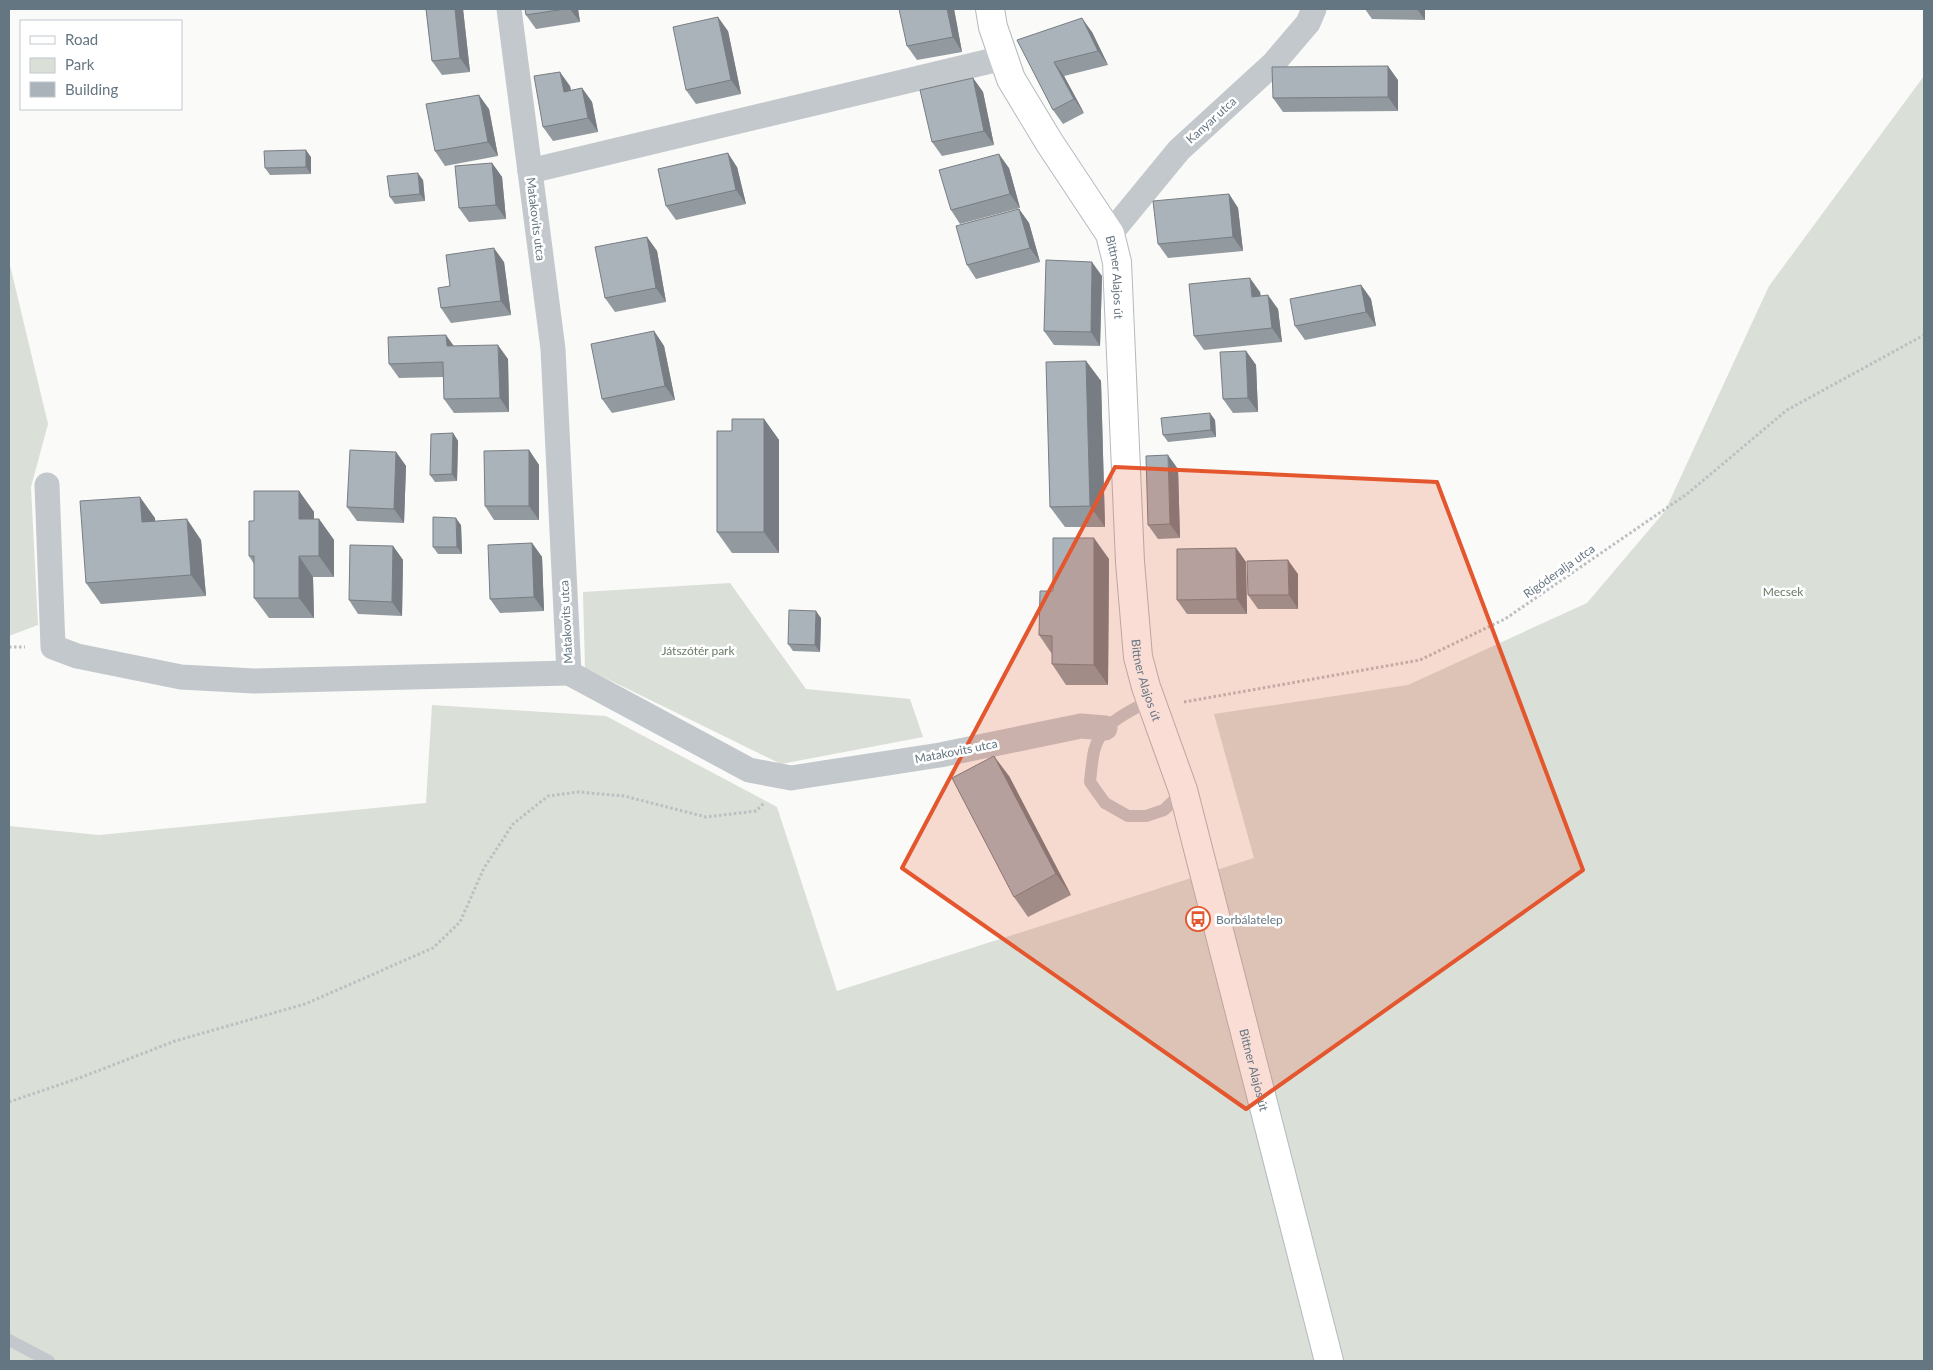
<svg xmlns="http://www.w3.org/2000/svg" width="1933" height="1370" font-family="Lato,sans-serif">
  <rect width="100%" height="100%" fill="#fafaf8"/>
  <!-- green -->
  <g fill="#dadfd7">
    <polygon points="1924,76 1924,1361 9,1361 9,826 99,835 426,803 432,705 606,716 777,807 837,991 1254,858 1214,714 1408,685 1587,603 1665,511 1769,286"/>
    <polygon points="9,261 48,424 31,487 38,625 9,636"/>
    <polygon points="730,583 806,689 910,699 923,737 781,764 585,668 583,592"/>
  </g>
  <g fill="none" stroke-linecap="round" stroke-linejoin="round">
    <defs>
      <g id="secondary">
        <path id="s1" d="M990,9l3,18 18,52 38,63 61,92 7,28 13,300 8,95 8,30 37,103 146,571"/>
      </g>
    </defs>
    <!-- secondary casing -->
    <use href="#secondary" stroke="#b3babf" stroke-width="30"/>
    <!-- path -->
    <g stroke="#bbbfc2" stroke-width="3" stroke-dasharray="2.5 2.5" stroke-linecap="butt">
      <polyline points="9,647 25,647"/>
      <polyline points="1184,702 1420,660 1505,619 1687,494 1787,410 1924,335"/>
      <polyline points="9,1102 82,1077 175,1041 305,1004 433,948 460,922 484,868 513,824 548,796 578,792 624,796 706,817 756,811 764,803"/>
    </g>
    <!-- lane -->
    <g stroke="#c3c8cc" stroke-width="12">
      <path d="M1151,700c-23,12 -50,23 -57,51 -2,10 -3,21 -4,31l15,21 23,13h18l18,-6 19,-19"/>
      <polyline points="9,1340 49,1361"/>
    </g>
    <!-- street -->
    <g stroke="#c3c8cc" stroke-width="25">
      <polyline points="509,9 553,349 569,673 749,770 791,778 940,755 1081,726 1105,728"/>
      <polyline points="530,171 1003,58"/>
      <polyline points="1110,234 1179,150 1273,64 1308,23 1314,9"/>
      <polyline points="47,485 53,647 77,656 181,677 254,681 569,673"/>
    </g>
    <!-- secondary -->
    <use href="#secondary" stroke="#fff" stroke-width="28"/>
  </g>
  <!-- wall -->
  <g fill="#929a9f">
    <polygon points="426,9 463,9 470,72 442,75 432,61"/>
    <polygon points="525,9 578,9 580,22 536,29 526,15"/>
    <polygon points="954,9 962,52 917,60 907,46"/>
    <polygon points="1365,9 1425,9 1425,20 1372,19"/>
    <polygon points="728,31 741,94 696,104 686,90"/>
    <polygon points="1092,32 1108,65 1064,76 1084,113 1063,124 1053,110 1017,40"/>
    <polygon points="973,78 983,92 994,145 942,156 932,142"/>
    <polygon points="1398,80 1398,111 1283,112 1273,98"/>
    <polygon points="570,86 571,90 582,88 592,102 598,132 553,141 543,127"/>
    <polygon points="489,109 498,156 445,166 435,151"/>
    <polygon points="311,157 311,174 270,175 265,168"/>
    <polygon points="492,163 502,177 506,219 469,222 459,208"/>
    <polygon points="737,167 746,204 676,220 666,206"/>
    <polygon points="1009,168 1020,208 960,224 951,210"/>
    <polygon points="423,180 425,201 395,204 390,197"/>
    <polygon points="1229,194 1238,208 1243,251 1168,258 1158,244"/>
    <polygon points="1019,209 1029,223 1040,262 976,279 967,265"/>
    <polygon points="647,237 657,251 666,302 615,312 605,298"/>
    <polygon points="504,262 511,315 451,323 441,308 450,286"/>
    <polygon points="1102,276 1100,346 1054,345 1044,331"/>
    <polygon points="1361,285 1371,299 1376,326 1305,340 1295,326"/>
    <polygon points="1260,292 1261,296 1278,309 1282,342 1204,350 1194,336"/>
    <polygon points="654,331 664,346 675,400 612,413 602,399"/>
    <polygon points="454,346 508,359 509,412 454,413 444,399 443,377 399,378 389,364"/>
    <polygon points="1246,351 1256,365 1258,412 1233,413 1223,399"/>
    <polygon points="1086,361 1101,381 1105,527 1065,527 1050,507"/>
    <polygon points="764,419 779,440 779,553 732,553 717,532 732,431"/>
    <polygon points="1215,420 1216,437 1168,442 1163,435"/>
    <polygon points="453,433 458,441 457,481 435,482 430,475"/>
    <polygon points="529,450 539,465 539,520 494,520 485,506"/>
    <polygon points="396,452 406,466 404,523 357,521 347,507"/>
    <polygon points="1178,469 1180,538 1158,539 1148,525"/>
    <polygon points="299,491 314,512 314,519 319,519 334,540 334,577 313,577 314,618 269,618 254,598 254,564 249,556 254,521"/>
    <polygon points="155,518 155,521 201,540 206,596 101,604 86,583"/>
    <polygon points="461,525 462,554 438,554 433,547"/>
    <polygon points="532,543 542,557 544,611 500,613 490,599"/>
    <polygon points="393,546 403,560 402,616 358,614 349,600"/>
    <polygon points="1236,548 1246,562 1247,614 1187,614 1177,600"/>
    <polygon points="1109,559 1108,685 1066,685 1052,664 1052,654 1039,635"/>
    <polygon points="1298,574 1298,609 1258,609 1248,595"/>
    <polygon points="821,618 820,652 793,651 788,644"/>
    <polygon points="1009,776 1071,895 1028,917 1014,897"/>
  </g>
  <!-- shaded-wall -->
  <g fill="#777d82">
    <polygon points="455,9 463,9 470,72 460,58"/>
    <polygon points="570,9 578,9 580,22"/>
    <polygon points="947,9 954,9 962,52 953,37"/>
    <polygon points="1417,9 1425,9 1425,20"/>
    <polygon points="718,17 728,31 741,94 731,80"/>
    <polygon points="1082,18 1092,32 1108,65 1098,51"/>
    <polygon points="1054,62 1064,76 1084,113 1074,99"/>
    <polygon points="1388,66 1398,80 1398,111 1388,97"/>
    <polygon points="560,72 570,86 574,106 564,92"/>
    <polygon points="973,78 983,92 994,145 984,131"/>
    <polygon points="582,88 592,102 598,132 588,118"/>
    <polygon points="479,95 489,109 498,156 488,142"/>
    <polygon points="306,150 311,157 311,174 306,167"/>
    <polygon points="728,153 737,167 746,204 736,190"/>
    <polygon points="999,154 1009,168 1020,208 1010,194"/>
    <polygon points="492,163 502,177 506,219 496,205"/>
    <polygon points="418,173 423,180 425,201 420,194"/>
    <polygon points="1229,194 1238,208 1243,251 1233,237"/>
    <polygon points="1019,209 1029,223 1040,262 1030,248"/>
    <polygon points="647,237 657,251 666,302 656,288"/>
    <polygon points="494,248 504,262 511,315 501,301"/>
    <polygon points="1092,262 1102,276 1100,346 1091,332"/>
    <polygon points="1250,278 1260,292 1262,311 1252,297"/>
    <polygon points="1361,285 1371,299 1376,326 1366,312"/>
    <polygon points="1268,295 1278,309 1282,342 1272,328"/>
    <polygon points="654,331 664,346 675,400 665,386"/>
    <polygon points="446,335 456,349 447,346"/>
    <polygon points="498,345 508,359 509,412 500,398"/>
    <polygon points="1246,351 1256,365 1258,412 1248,398"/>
    <polygon points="1086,361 1101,381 1105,527 1090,506"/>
    <polygon points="1210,413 1215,420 1216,437 1211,430"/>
    <polygon points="764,419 779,440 779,553 764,532"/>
    <polygon points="453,433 458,441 457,481 452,474"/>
    <polygon points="529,450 539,465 539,520 529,506"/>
    <polygon points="396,452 406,466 404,523 394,509"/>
    <polygon points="1168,455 1178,469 1180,538 1170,524"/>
    <polygon points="299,491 314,512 314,540 299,519"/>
    <polygon points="140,497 155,518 157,543 142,522"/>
    <polygon points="456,518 461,525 462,554 457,547"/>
    <polygon points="187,519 201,540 206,596 191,575"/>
    <polygon points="319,519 334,540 334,577 319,556"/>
    <polygon points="1094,538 1109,559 1108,685 1094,665"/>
    <polygon points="532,543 542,557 544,611 534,597"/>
    <polygon points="393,546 403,560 402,616 392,602"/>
    <polygon points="1236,548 1246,562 1247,614 1237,599"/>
    <polygon points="299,556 313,577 314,618 299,598"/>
    <polygon points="1288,560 1298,574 1298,609 1289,595"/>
    <polygon points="816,611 821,618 820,652 815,645"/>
    <polygon points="994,756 1009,776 1071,895 1056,874"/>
  </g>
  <!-- building -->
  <g fill="#aab3b9" stroke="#777d82">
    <polygon points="426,9 455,9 460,58 432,61"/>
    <polygon points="525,9 565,9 526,15"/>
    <polygon points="899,9 947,9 953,37 907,46"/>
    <polygon points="718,17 731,80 686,90 673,27"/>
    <polygon points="1082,18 1098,51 1054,62 1074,99 1053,110 1017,40"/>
    <polygon points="1388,66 1388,97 1273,98 1272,67"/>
    <polygon points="560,72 564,92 582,88 588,118 543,127 534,76"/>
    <polygon points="973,78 984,131 932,142 920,90"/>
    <polygon points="479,95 488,142 435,151 426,104"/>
    <polygon points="306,150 306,167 265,168 264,151"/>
    <polygon points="728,153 736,190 666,206 658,169"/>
    <polygon points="999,154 1010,194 951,210 939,170"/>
    <polygon points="492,163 496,205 459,208 455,166"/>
    <polygon points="418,173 420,194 390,197 387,176"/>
    <polygon points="1229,194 1233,237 1158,244 1153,201"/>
    <polygon points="1019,209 1030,248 967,265 956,226"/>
    <polygon points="647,237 656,288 605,298 595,247"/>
    <polygon points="494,248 501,301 441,308 438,288 450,286 446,255"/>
    <polygon points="1046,260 1092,262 1091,332 1044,331"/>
    <polygon points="1250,278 1252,297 1268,295 1272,328 1194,336 1189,284"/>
    <polygon points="1361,285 1366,312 1295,326 1290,299"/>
    <polygon points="654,331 665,386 602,399 591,344"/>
    <polygon points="446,335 447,346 498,345 500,398 444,399 443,362 389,364 388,337"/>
    <polygon points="1246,351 1248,398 1223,399 1220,352"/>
    <polygon points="1086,361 1090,506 1050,507 1046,362"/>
    <polygon points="1210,413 1211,430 1163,435 1161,418"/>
    <polygon points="732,419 764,419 764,532 717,532 717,431 732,431"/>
    <polygon points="453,433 452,474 430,475 431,434"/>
    <polygon points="350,450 396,452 394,509 347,507"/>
    <polygon points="529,450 529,506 485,506 484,451"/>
    <polygon points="1168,455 1170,524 1148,525 1146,456"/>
    <polygon points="254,491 299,491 299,519 319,519 319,556 299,556 299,598 254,598 254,556 249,556 249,521 254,521"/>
    <polygon points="140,497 142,522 187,519 191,575 86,583 80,501"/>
    <polygon points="433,517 456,518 457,547 433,547"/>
    <polygon points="1053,538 1094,538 1094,665 1052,664 1052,636 1039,635 1040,591 1053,591"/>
    <polygon points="532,543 534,597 490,599 488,545"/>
    <polygon points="350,545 393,546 392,602 349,600"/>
    <polygon points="1236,548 1237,599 1177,600 1177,549"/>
    <polygon points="1288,560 1289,595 1248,595 1247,561"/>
    <polygon points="789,610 816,611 815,645 788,644"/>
    <polygon points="994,756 1056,874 1014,897 952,778"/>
  </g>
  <!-- marked area -->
  <path fill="#e4572e" fill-opacity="0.2" stroke="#e4572e" stroke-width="4" stroke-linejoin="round" d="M1115,467l322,15 146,388 -337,239 -344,-241z"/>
  <!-- icons -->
  <defs>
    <symbol id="bus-ring" viewBox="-11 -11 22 22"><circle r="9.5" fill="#fff" stroke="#e4572e" stroke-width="1.5"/><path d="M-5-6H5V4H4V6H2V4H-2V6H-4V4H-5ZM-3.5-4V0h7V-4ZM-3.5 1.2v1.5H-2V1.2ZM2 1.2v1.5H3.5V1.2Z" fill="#e4572e"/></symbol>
  </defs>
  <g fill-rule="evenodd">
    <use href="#bus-ring" x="1184" y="905" width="28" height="28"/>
  </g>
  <g text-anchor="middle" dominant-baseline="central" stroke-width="5" stroke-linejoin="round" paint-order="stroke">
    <!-- street labels -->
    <g font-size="12" fill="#657683" stroke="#fff">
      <text transform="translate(1211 120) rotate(-42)">Kanyar utca</text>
      <text transform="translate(536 219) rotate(83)">Matakovits utca</text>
      <text stroke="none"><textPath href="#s1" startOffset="301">Bittner Alajos út</textPath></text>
      <text transform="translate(1559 571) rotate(-35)">Rigóderalja utca</text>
      <text transform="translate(566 622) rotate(-93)">Matakovits utca</text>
      <text stroke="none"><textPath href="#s1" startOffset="706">Bittner Alajos út</textPath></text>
      <text transform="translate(956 751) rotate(-11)">Matakovits utca</text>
      <text stroke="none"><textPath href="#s1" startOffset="1111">Bittner Alajos út</textPath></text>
    </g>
    <!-- park labels -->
    <g font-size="12" fill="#687a64" stroke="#fff">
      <text x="1783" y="591">Mecsek</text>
      <text x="698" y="650">Játszótér park</text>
    </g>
    <!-- poi labels -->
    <g font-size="12" fill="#657683" stroke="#fff" text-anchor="start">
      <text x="1216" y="919">Borbálatelep</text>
    </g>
  </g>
  <!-- border -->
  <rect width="1933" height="1370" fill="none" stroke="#657683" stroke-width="20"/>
  <!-- legend -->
  <rect x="20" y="20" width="162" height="90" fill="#ffffff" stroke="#c1c8cd"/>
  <rect x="30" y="36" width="25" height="8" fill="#ffffff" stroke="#c1c8cd"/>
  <text x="65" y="45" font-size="15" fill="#657683">Road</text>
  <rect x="30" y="58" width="25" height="15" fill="#dadfd7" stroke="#c1c8cd"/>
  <text x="65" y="70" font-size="15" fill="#657683">Park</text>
  <rect x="30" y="82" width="25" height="15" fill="#aab3b9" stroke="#c1c8cd"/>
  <text x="65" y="95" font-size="15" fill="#657683">Building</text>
</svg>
